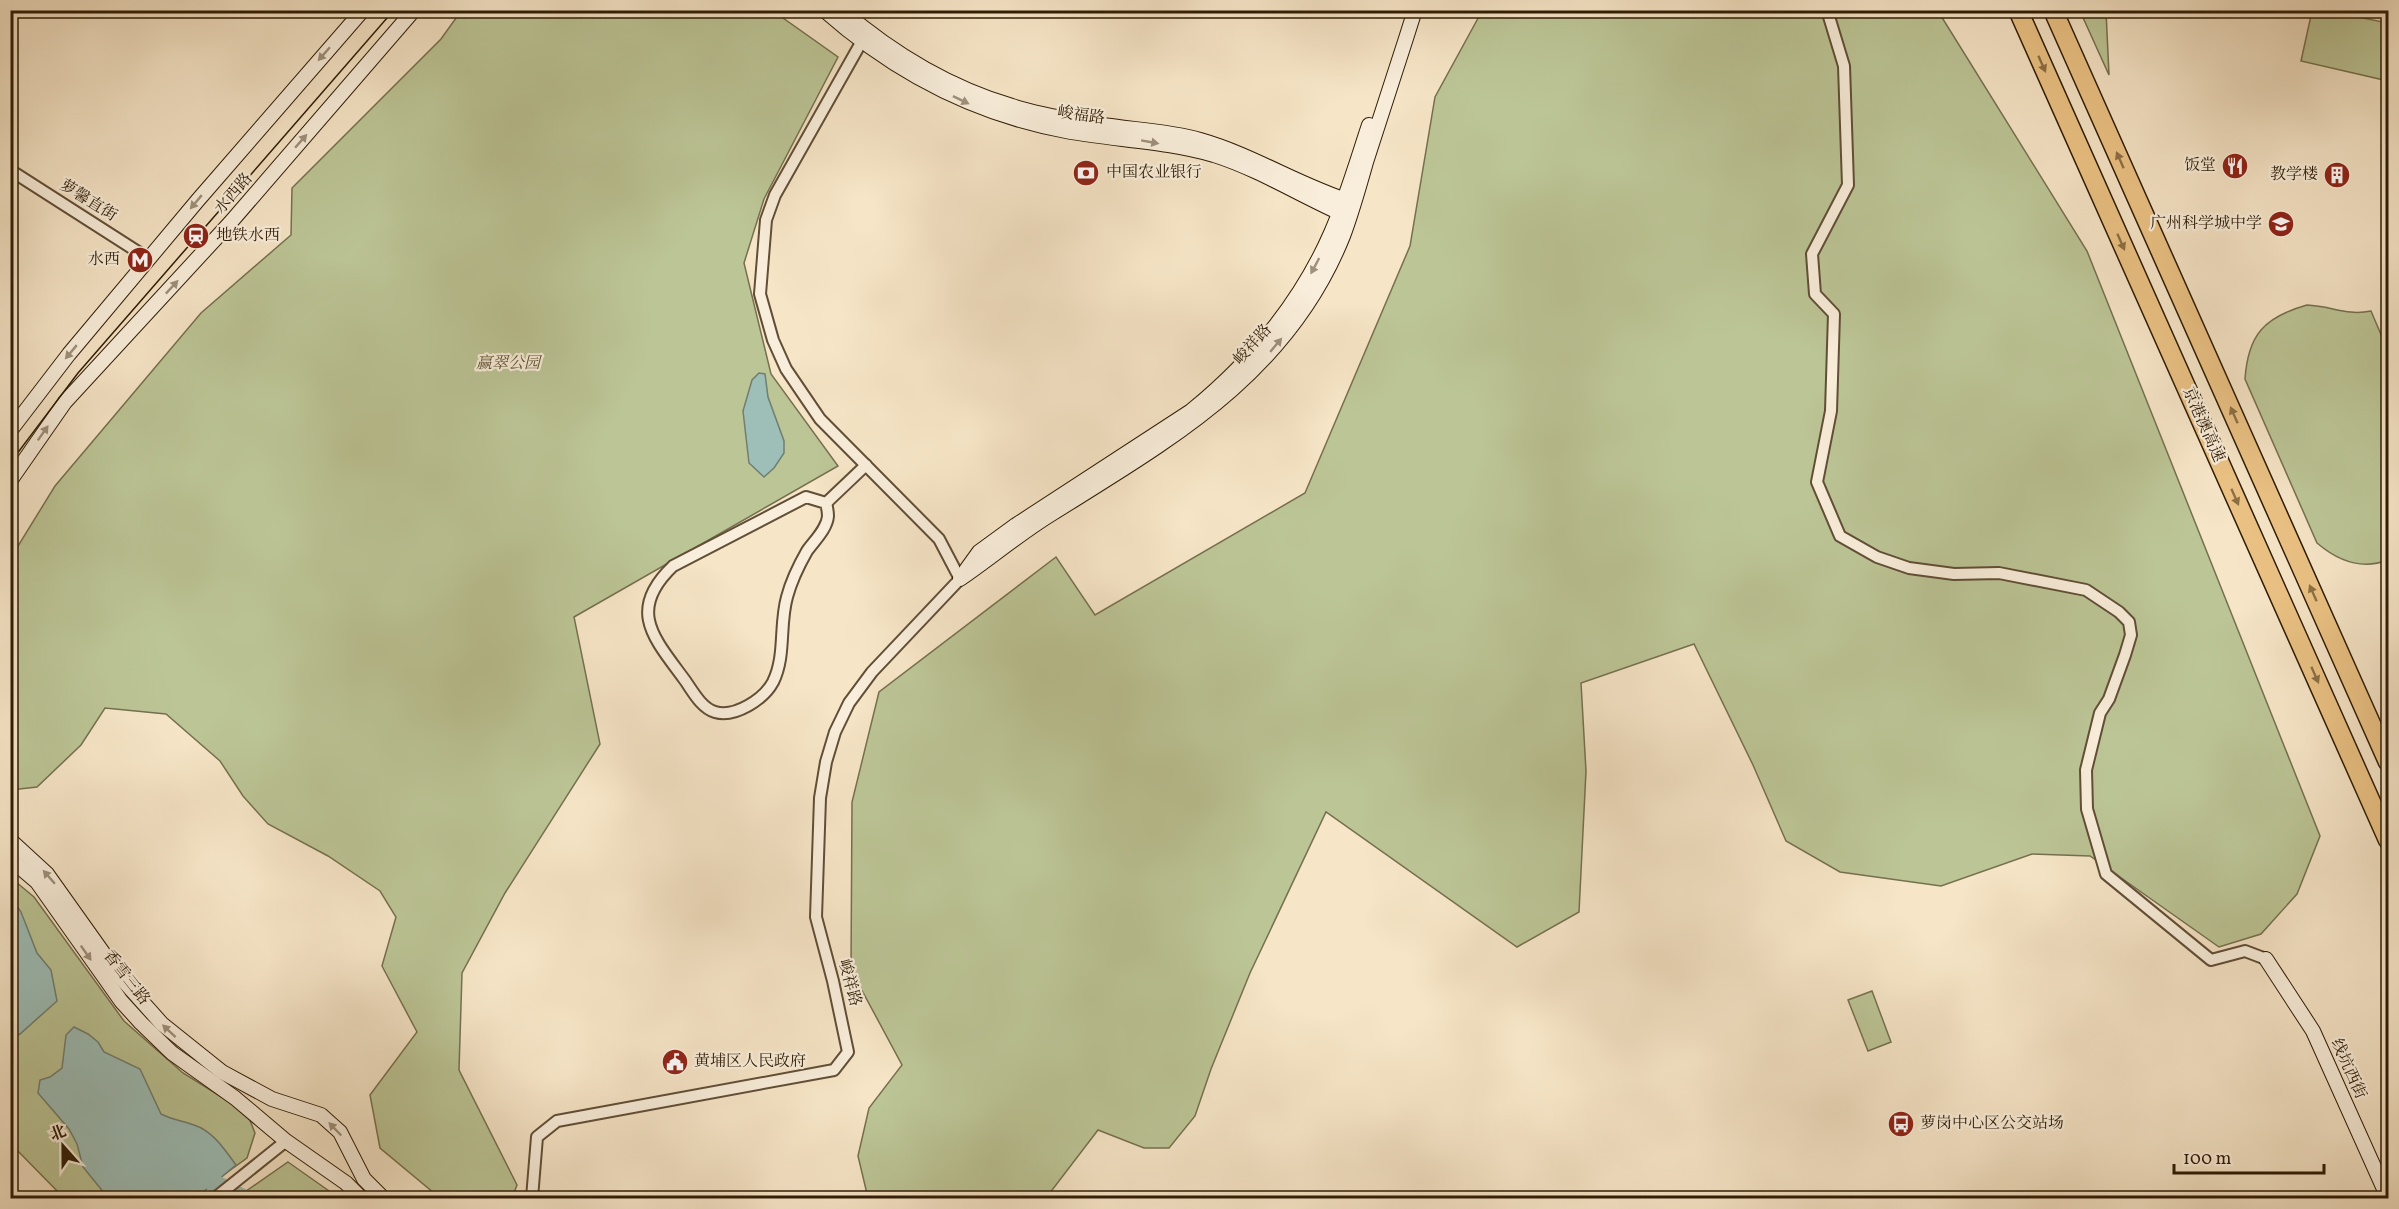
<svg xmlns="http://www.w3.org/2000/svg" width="2399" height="1209" font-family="Vollkorn,'Noto Serif SC',serif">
  <rect width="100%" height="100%" fill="#f6e5c7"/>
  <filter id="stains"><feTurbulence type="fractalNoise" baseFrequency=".00333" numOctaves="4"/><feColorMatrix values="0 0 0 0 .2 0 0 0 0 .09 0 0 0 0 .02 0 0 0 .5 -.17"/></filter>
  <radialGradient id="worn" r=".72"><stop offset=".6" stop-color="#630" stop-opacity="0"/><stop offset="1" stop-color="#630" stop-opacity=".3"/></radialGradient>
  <!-- green -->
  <g fill="#bcc596" stroke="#76704e" stroke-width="1.5">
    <polygon points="461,11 773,11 838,57 764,199 744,263 771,374 838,466 574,617 600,744 505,893 462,973 459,1070 517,1185 512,1198 440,1198 380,1148 370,1095 417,1032 382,966 396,917 380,891 328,856 268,824 243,796 220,761 166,714 105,708 81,745 37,787 11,790 10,559 55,486 201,313 291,235 292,188 441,39"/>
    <polygon points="1482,11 1938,11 2087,251 2320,836 2297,894 2261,934 2219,947 2090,856 2032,854 1941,886 1840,872 1786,841 1753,765 1694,644 1581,683 1586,771 1579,912 1517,947 1326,812 1250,973 1211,1069 1195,1116 1169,1148 1144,1148 1098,1130 1046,1198 868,1198 858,1156 869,1108 902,1065 851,970 852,802 879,692 1056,557 1095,615 1305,493 1410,246 1435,97"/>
    <polygon points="2080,11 2106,11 2109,75"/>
    <polygon points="2312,11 2329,11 2388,23 2388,81 2301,61"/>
    <path d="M2307,305c25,1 39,11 64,6l17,40v209c-26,10 -50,1 -71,-17l-72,-164c3,-44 19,-62 62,-74z"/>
    <polygon points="10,877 34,897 124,1021 183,1073 247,1113 255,1133 247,1158 191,1198 64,1198 11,1144"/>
    <polygon points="1872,991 1891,1042 1868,1051 1848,1000"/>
    <polygon points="288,1162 339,1198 236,1198"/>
  </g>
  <!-- water -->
  <g fill="#9dbfb8" stroke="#717e70" stroke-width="1.5">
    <polygon points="759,373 765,374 768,397 784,441 784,453 774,468 764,477 749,463 743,411 752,380"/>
    <polygon points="10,896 21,912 37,953 51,970 57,1001 20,1034 11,1037"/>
    <path d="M74,1027l14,7 10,8 6,10 36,17 21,45c12,6 22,7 33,11 19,6 31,25 42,40l-34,28 -34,5h-51l-12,-4 -22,-27 -6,-23 -8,-15 -31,-36 2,-13 10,-3 12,-9 4,-33z"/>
  </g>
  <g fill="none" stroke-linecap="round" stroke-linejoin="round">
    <!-- river -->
    <polyline stroke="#9dbfb8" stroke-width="18" points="214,1183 243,1198"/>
    <defs>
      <g id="street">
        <polyline points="1827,10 1844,66 1848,185 1812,254 1815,294 1834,314 1831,411 1817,482 1840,536 1877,557 1909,568 1954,574 1999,573 2086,590 2119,612 2129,622 2131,635 2125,655 2109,699 2100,713 2086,770 2087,809 2106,874 2211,960 2245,951 2266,959"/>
        <polyline points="10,170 149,259"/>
        <path d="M806,497l20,6c1,4 2,9 2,13 -1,13 -14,25 -21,35 -8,14 -16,31 -20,46 -8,28 -1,59 -14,85 -9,17 -38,36 -58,30 -14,-4 -23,-22 -31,-33 -31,-42 -57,-69 -11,-113z"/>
        <polyline points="826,503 866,465"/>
        <polyline points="215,1198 286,1141"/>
        <polyline points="532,1198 537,1137 557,1121 834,1070 848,1052 833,981 816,917 820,798 826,762 835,732 849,703 872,672 960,579 939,539 820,419 786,369 773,340 760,294 766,220 775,195 862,41"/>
      </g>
      <g id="secondary">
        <path d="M824,10c70,62 150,104 242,121 49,9 100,10 148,24 47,15 89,42 133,61"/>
        <path d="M842,10c50,43 106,77 170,96 27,9 56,13 85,18 34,6 69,6 103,16 53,15 100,46 152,62"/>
        <polyline points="10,431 69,354 198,200 363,10"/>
        <polyline points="10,481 65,402 230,223 414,10"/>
        <path d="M966,570l13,-18 37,-27 175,-114c60,-49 109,-107 140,-178 15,-34 26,-72 38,-108"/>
        <path d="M960,579c31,-21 60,-46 93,-66 118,-74 235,-139 290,-277 9,-24 16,-49 23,-74 16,-50 33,-101 49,-152"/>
        <polyline points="10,840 47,874 121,978 162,1024 222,1072 272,1099 321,1115 340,1132 364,1179 383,1198"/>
        <polyline points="10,859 37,882 121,1001 141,1023 172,1053 235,1098 286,1141 346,1183 361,1198"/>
        <polyline points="2266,959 2313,1031 2388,1198"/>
      </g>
      <g id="highway">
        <polyline points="2018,10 2388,840"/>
        <polyline points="2053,10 2388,762"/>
      </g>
    </defs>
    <!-- street casing -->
    <use href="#street" stroke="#614e36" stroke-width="14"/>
    <!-- secondary casing -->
    <use href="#secondary" stroke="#2f1c05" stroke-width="16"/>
    <!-- highway casing -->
    <use href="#highway" stroke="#2f1c05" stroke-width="21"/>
    <!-- street -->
    <use href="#street" stroke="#f9eedb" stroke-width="10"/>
    <!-- secondary -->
    <use href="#secondary" stroke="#f9eedb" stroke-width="14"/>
    <!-- highway -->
    <use href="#highway" stroke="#ebc284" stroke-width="18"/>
    <!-- tram -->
    <polyline stroke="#2f1c05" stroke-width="1.5" points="10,463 78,373 394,10"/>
  </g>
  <!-- one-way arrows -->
  <defs><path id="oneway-solid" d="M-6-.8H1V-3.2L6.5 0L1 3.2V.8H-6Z" transform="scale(1.5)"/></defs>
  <g fill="#9e907b">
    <use href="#oneway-solid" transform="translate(324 54) rotate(131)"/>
    <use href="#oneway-solid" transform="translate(961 100) rotate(26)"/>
    <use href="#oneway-solid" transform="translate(301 141) rotate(-49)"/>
    <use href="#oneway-solid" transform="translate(1150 142) rotate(10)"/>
    <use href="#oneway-solid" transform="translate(196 202) rotate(130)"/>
    <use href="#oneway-solid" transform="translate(1315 266) rotate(118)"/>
    <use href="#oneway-solid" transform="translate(172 287) rotate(-47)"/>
    <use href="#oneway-solid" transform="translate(1276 345) rotate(-50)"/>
    <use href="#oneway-solid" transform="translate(71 352) rotate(130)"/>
    <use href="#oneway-solid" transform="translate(43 433) rotate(-55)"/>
    <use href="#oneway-solid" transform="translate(49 877) rotate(-131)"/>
    <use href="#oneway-solid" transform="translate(86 953) rotate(55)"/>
    <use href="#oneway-solid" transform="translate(169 1031) rotate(-137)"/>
    <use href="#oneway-solid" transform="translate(335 1129) rotate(-134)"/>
  </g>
  <g fill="#8d6f44">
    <use href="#oneway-solid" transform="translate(2042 64) rotate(66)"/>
    <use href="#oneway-solid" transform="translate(2120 160) rotate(-114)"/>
    <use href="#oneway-solid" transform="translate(2121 242) rotate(66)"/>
    <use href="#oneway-solid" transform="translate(2234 415) rotate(-114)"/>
    <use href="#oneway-solid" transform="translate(2235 497) rotate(66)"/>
    <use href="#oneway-solid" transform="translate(2313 593) rotate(-114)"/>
    <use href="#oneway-solid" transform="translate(2315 675) rotate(66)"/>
  </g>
  <!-- icons -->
  <defs>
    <symbol id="restaurant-disc" viewBox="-11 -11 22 22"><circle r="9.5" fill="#8f2418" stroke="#f9eedb"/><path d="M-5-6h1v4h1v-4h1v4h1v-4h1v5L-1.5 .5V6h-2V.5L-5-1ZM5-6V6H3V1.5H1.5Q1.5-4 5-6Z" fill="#fff"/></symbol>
    <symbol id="bank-disc" viewBox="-11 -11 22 22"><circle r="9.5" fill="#8f2418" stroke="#f9eedb"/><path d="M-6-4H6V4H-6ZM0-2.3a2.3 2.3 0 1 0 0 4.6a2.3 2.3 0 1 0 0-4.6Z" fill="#fff"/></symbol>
    <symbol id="building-disc" viewBox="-11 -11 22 22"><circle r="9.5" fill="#8f2418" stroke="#f9eedb"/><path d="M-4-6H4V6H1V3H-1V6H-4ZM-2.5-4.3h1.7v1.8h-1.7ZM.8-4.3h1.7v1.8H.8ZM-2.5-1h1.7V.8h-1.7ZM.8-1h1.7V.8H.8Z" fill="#fff"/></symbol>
    <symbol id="school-disc" viewBox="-11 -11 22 22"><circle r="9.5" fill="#8f2418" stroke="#f9eedb"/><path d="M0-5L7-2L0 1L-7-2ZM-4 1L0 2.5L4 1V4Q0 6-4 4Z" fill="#fff"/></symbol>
    <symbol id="station-disc" viewBox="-11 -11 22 22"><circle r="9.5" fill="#8f2418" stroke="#f9eedb"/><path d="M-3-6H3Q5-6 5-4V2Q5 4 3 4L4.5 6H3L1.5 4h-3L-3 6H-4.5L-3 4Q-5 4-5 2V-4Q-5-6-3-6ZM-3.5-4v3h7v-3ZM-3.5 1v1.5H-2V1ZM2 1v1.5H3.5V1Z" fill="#fff"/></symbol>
    <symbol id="metro-disc" viewBox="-11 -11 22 22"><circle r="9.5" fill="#8f2418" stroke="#f9eedb"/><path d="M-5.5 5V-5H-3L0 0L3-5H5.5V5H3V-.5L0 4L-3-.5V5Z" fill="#fff"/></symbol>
    <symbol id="civic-disc" viewBox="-11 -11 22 22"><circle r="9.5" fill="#8f2418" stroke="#f9eedb"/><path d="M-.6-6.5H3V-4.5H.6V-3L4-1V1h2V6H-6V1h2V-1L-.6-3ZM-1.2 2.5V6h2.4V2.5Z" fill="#fff"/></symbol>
    <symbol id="bus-disc" viewBox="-11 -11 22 22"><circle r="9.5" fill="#8f2418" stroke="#f9eedb"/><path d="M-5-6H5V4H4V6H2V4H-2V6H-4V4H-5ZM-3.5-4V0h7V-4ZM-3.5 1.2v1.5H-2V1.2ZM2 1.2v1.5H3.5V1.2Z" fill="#fff"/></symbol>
  </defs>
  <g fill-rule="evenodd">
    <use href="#restaurant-disc" x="2220" y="151" width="30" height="30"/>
    <use href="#bank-disc" x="1071" y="158" width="30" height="30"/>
    <use href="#building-disc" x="2322" y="160" width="30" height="30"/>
    <use href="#school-disc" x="2266" y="209" width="30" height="30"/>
    <use href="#station-disc" x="181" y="221" width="30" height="30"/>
    <use href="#metro-disc" x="125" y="245" width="30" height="30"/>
    <use href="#civic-disc" x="660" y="1047" width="30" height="30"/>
    <use href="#bus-disc" x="1886" y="1109" width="30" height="30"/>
  </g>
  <g text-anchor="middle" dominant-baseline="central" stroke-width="4.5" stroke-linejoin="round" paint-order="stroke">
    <!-- street labels -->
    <g font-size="16" fill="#2f1c05" stroke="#f9eedb">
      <text transform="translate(1081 116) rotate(8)">峻福路</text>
      <text transform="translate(234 194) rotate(-49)">水西路</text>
      <text transform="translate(88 201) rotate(32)">萝馨直街</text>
      <text transform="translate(1253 345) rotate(-48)">峻祥路</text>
      <text transform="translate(2203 425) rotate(66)">京港澳高速</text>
      <text transform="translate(126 978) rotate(52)">香雪三路</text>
      <text transform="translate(849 983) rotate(75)">峻祥路</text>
      <text transform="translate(2348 1069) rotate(66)">线坑西街</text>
    </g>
    <!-- poi labels -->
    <g font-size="16" fill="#2f1c05" stroke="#f9eedb" text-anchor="end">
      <text x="2216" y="166">饭堂</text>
      <text x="1106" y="173" text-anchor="start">中国农业银行</text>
      <text x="2318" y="175">教学楼</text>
      <text x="2262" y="224">广州科学城中学</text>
      <text x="216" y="236" text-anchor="start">地铁水西</text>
      <text x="120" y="260">水西</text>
      <text x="694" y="1062" text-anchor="start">黄埔区人民政府</text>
      <text x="1920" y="1124" text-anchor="start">萝岗中心区公交站场</text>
    </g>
    <!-- park labels -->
    <g font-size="16" font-style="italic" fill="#594f30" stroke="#f9eedb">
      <text x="508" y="364">赢翠公园</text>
    </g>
  </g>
  <!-- margin -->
  <rect width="2399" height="1209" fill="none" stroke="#f6e5c7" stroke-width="36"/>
  <rect x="12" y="12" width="2375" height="1185" fill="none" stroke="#2f1c05" stroke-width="3"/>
  <rect x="18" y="18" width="2363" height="1173" fill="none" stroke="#2f1c05" stroke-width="1.5"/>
  <!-- north arrow -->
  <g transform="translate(63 1146) rotate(339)" stroke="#f9eedb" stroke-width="4.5" paint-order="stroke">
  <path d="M0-4.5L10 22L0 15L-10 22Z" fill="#2f1c05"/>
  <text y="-9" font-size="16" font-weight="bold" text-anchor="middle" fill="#2f1c05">北</text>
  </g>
  <!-- scale -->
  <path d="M2174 1164v9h150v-9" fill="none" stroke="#2f1c05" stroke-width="3"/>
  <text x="2183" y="1164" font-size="18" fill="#2f1c05" stroke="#f9eedb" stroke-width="4.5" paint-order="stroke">100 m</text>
  <rect width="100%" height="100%" filter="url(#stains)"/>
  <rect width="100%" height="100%" fill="url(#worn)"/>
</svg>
